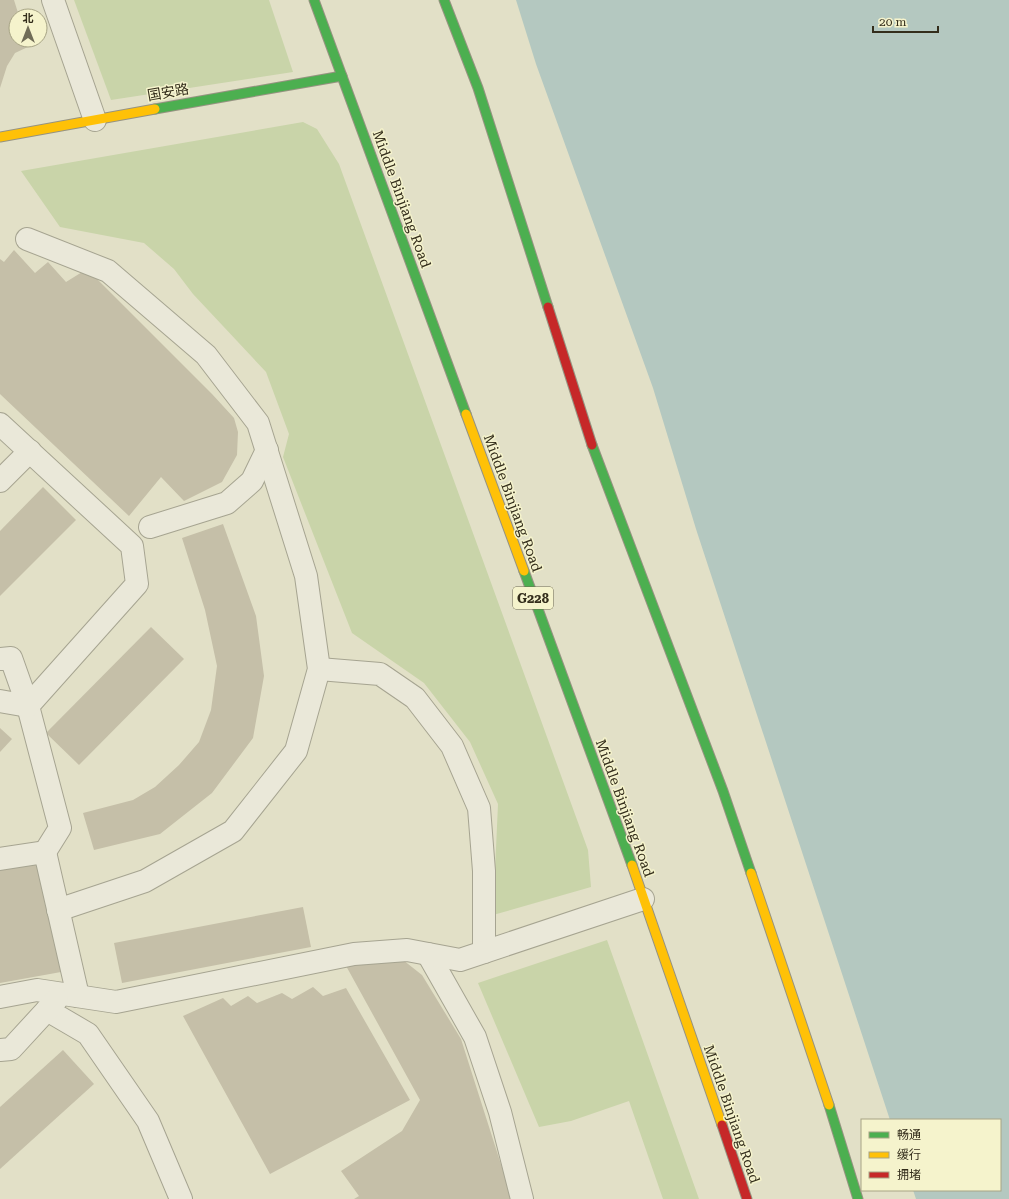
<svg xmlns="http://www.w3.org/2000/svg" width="1009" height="1199" font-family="'Roboto Serif','Noto Sans SC',serif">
  <rect width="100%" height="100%" fill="#e2e0c7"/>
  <!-- green -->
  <g fill="#c9d4a9">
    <polygon points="74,0 269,0 293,72 111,100"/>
    <polygon points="303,122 317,129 339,164 588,850 591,887 493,915 498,804 470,742 424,683 352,633 283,457 289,434 266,372 193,294 174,269 144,243 60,227 21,171"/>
    <polygon points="607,940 699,1199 663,1199 629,1101 571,1121 539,1127 478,983"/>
  </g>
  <!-- water -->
  <polygon fill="#b4c8c0" points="516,0 1009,0 1009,1199 916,1199 913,1190 1000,1190 1000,1120 890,1120 696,529 653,388 536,64"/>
  <!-- building -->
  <g fill="#c5bfa8">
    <polygon points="0,0 14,0 19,16 16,16 16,40 28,40 30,46 15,53 7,66 0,88"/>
    <polygon points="14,250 35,273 48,262 66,282 87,269 212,394 234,418 238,432 237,455 222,482 184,501 161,477 129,516 0,394 0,259 4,262"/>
    <polygon points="43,487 76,520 0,596 0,531"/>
    <polygon points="223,524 256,616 264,676 253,738 212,793 160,834 94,850 83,813 133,800 155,787 179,765 199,742 211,710 217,666 205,610 182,538"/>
    <polygon points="151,627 184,659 79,765 46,733"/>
    <polygon points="0,728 12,739 0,752"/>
    <polygon points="40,860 61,972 0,983 0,868"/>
    <polygon points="303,907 311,947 122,983 114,943"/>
    <polygon points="403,960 422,975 461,1039 512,1199 354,1199 359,1196 341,1171 402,1131 420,1100 345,964"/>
    <polygon points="313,987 323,996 346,988 410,1100 270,1174 183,1016 223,998 231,1006 248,996 257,1003 282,993 292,999"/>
    <polygon points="63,1050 94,1084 0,1169 0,1107"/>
  </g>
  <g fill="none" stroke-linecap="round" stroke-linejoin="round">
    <defs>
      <g id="street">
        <polyline points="53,0 95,120"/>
        <polyline points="27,239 108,271 206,355 258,423 306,576 319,669 296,751 233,831 145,881 58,910"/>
        <polyline points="0,424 132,546 137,584 28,706 60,828 45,852"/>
        <polyline points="0,481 30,451"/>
        <polyline points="150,527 227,503 252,481 267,450"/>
        <polyline points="0,659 11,658 28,706 0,701"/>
        <polyline points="319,669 380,674 415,698 452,746 479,808 484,871 484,952"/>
        <polyline points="0,859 45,852 78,996"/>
        <polyline points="428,954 475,1037 500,1112 522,1199"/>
        <polyline points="0,997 37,990 116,1002 354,954 407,950 460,960 643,899"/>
        <polyline points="47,1010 88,1034 148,1121 181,1199"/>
        <polyline points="0,1050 11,1049 57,999"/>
      </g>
      <g id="fast">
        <polyline points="314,0 466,414"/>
        <polyline points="444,0 478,88 548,307"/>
        <polyline points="155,109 342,76"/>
        <polyline points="592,445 723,791 751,873"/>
        <polyline points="524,571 632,865"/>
        <polyline points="829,1105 858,1199"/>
      </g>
      <g id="slow">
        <polyline points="0,137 155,109"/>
        <polyline points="466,414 524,571"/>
        <polyline points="632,865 722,1125"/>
        <polyline points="751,873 829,1105"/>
      </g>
      <g id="jam">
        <polyline points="548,307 592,445"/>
        <polyline points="722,1125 747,1199"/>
      </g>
    </defs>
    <!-- street casing -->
    <use href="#street" stroke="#a6a491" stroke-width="24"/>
    <!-- fast casing -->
    <use href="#fast" stroke="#969381" stroke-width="11"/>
    <!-- slow casing -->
    <use href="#slow" stroke="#969381" stroke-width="11"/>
    <!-- jam casing -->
    <use href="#jam" stroke="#969381" stroke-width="11"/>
    <!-- street -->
    <use href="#street" stroke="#eae8d9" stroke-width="22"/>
    <!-- fast -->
    <use href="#fast" stroke="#4caf50" stroke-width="9"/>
    <!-- slow -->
    <use href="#slow" stroke="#ffc107" stroke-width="9"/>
    <!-- jam -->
    <use href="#jam" stroke="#c62828" stroke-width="9"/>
  </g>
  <g text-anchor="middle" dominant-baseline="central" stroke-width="3" stroke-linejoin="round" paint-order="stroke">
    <!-- shield labels -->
    <rect fill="#f5f3cc" stroke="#6d6850" stroke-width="1" x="513" y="587" width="40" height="22" rx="3"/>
    <g font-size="13" font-weight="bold" fill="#332d1b">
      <text x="533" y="598">G228</text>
    </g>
    <!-- street labels -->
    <g font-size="14" fill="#332d1b" stroke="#f5f3cc">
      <text transform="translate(168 92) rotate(-10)">国安路</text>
      <text transform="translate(402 199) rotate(70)">Middle Binjiang Road</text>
      <text transform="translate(513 503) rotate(70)">Middle Binjiang Road</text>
      <text transform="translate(625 808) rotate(70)">Middle Binjiang Road</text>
      <text transform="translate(732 1114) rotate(71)">Middle Binjiang Road</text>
    </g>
  </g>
  <!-- legend -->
  <rect x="861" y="1119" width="140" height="72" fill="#f5f3cc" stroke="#a7a485"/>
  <rect x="869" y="1132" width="20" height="6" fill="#4caf50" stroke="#a7a485"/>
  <text x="897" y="1139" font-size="12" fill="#332d1b">畅通</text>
  <rect x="869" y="1152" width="20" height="6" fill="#ffc107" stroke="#a7a485"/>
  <text x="897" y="1159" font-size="12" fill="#332d1b">缓行</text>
  <rect x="869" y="1172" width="20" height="6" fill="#c62828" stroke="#a7a485"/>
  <text x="897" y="1179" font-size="12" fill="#332d1b">拥堵</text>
  <!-- north arrow -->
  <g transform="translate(28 28)"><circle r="19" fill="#f5f3cc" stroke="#a7a485"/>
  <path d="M0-3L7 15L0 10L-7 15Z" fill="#706c57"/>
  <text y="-6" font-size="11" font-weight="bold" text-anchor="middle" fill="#332d1b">北</text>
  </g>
  <!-- scale -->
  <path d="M873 26v6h65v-6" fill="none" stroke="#332d1b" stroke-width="2"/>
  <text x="879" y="26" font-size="12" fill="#332d1b" stroke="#f5f3cc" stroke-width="3" paint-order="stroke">20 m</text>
</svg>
